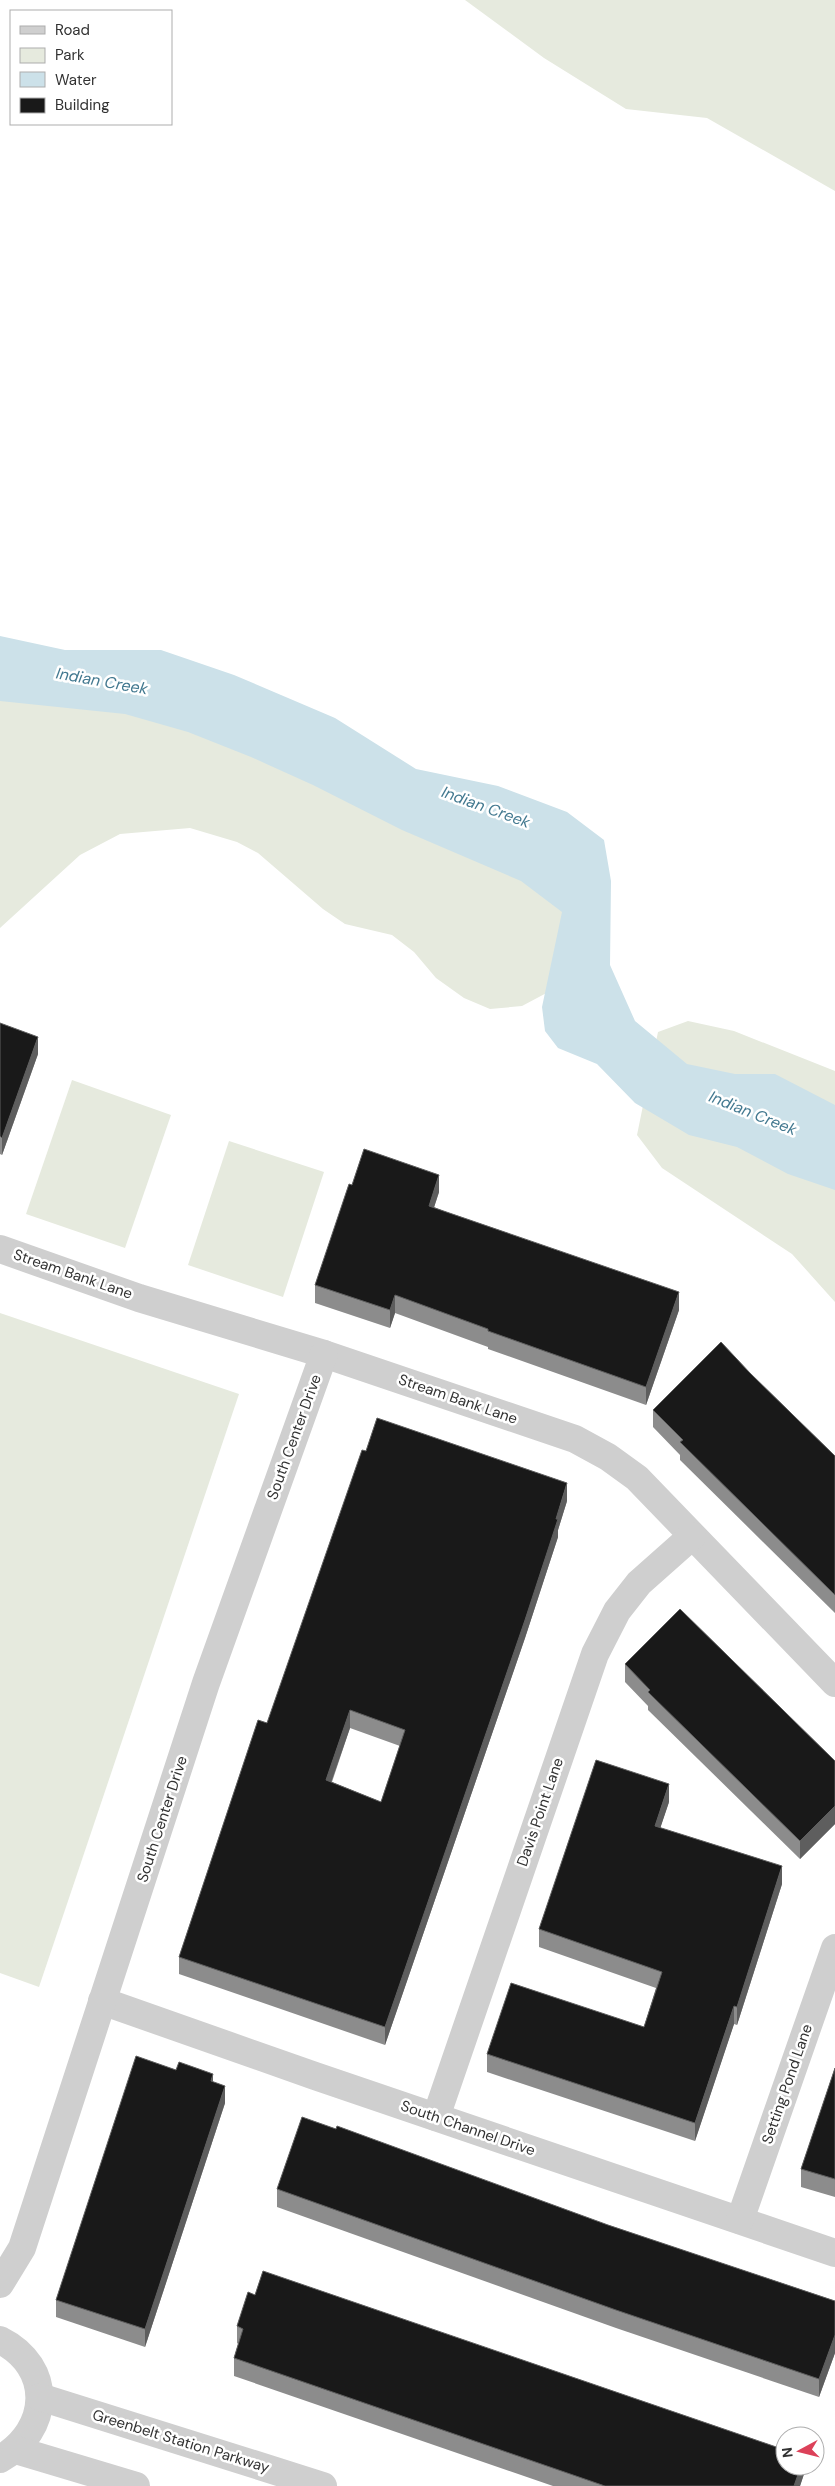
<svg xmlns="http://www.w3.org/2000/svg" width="835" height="2486" font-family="'DM Sans',sans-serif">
  <rect width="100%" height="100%" fill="#fff"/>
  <!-- green -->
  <g fill="#e6eade">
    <polygon points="465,0 835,0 835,191 707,118 626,109 544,58"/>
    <polygon points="0,664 571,858 554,989 522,1006 490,1009 464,998 436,978 414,952 392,935 345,924 323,909 258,853 237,842 190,828 120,834 80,855 0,928"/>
    <polygon points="688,1021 734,1031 835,1071 835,1302 792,1254 662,1168 637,1135 658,1032"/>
    <polygon points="72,1080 171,1115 125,1248 26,1214"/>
    <polygon points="229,1141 324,1172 283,1297 188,1265"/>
    <polygon points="0,1313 239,1394 39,1987 0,1973"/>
  </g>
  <!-- water -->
  <polygon fill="#cce1e9" points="0,636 65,650 161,650 234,675 335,718 416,769 498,786 567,812 604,840 611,881 610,965 635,1021 687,1064 735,1074 775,1074 835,1105 835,1190 788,1174 737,1147 689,1135 635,1103 597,1064 558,1048 545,1031 542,1007 562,912 521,881 402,830 313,785 251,757 188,732 125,714 0,701"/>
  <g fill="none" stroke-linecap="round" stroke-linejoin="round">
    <!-- minor -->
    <g stroke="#cfcfcf" stroke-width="28">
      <polyline points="0,1249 139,1298 324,1354 575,1439 608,1457 637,1478 835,1683"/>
      <polyline points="102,2001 315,2076 835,2253"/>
      <polyline points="436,2117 595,1654 617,1611 639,1583 692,1536"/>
      <polyline points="740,2220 835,1948"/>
      <polyline points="0,2284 22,2248 206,1683 324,1354"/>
      <path d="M0,2340c54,27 51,90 0,119"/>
      <polyline points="40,2397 323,2486"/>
      <polyline points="16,2450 136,2486"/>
    </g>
  </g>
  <!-- wall -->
  <g fill="#8c8c8c" fill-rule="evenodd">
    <polygon points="0,1023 38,1054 2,1155 0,1154"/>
    <polygon points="352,1185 439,1192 434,1207 679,1310 646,1405 488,1349 488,1347 395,1313 390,1328 315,1303 315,1285"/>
    <polygon points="750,1373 835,1456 835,1613 680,1460 680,1455 653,1427 653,1410"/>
    <path d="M567,1501l-9,29v7l-33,101 -140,407 -206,-71v-17l88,-234zM350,1728l50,18 -19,56 -49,-20z"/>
    <polygon points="625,1664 835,1761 835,1824 800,1859 648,1710 648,1706 625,1682"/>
    <polygon points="669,1802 660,1828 782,1884 737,2025 734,2024 695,2141 487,2072 487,2054 644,2027 656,1988 539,1947 539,1929"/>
    <polygon points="835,2068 835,2197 801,2187 801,2169"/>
    <polygon points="213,2082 225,2103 145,2347 56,2317 56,2300"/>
    <polygon points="277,2189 608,2225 835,2301 835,2353 819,2397 616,2328 277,2207"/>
    <polygon points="255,2295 804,2466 804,2474 800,2486 553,2486 234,2376 234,2358 238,2344 237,2343 237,2326"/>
  </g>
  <!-- shaded-wall -->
  <g fill="#5e5e5e">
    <polygon points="38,1037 38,1054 2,1155 2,1138"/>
    <polygon points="439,1175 439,1192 429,1223 429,1206"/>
    <polygon points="679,1292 679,1310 646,1405 646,1387"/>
    <polygon points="395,1295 395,1313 390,1328 390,1310"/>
    <polygon points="567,1483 567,1501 558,1530 558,1537 525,1638 385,2045 385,2027 556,1519"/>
    <polygon points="350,1710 350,1728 326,1797 326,1780"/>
    <polygon points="669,1784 669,1802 655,1844 655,1826"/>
    <polygon points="835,1806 835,1824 800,1859 800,1841"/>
    <polygon points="782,1866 782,1884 737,2025 737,2007"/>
    <polygon points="734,2006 734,2024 695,2141 695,2123"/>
    <polygon points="213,2074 213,2091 211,2081"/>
    <polygon points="225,2086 225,2103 145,2347 145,2329"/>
    <polygon points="835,2335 835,2353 819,2397 819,2379"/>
    <polygon points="801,2466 804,2466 804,2474 800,2486 794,2486"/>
  </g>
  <!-- building -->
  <g fill="#191919" stroke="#5e5e5e" fill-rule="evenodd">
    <polygon points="0,1023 38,1037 2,1138 0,1136"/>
    <polygon points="364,1149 439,1175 429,1206 679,1292 646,1387 488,1331 488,1329 395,1295 390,1310 315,1285 349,1184 352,1185"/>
    <polygon points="721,1342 750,1373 835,1456 835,1595 680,1442 683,1440 653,1410"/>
    <path d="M377,1418l190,65 -11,36h2l-33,101 -140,407 -206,-70 79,-237 9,3 95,-273 4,1zM350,1710l55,20 -24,72 -55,-22z"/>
    <polygon points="680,1609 835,1761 835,1806 800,1841 648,1692 650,1690 625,1664"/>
    <polygon points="596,1760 669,1784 655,1826 782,1866 737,2007 734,2006 695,2123 487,2054 511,1983 644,2027 662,1972 539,1929"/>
    <polygon points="136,2056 176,2070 179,2062 213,2074 211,2081 225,2086 145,2329 56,2300"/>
    <polygon points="835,2068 835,2179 801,2169"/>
    <polygon points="302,2117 336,2129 337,2126 608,2225 835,2301 835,2335 819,2379 616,2310 277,2189"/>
    <polygon points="263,2271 785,2450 785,2466 801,2466 794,2486 605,2486 234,2358 243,2329 237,2326 248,2292 255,2295"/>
  </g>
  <g text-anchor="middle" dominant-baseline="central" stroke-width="5" stroke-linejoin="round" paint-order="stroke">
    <!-- street labels -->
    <g font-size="15" fill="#323232" stroke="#fff">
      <text transform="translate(73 1274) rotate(19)">Stream Bank Lane</text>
      <text transform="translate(458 1399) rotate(19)">Stream Bank Lane</text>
      <text transform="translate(294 1437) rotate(-70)">South Center Drive</text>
      <text transform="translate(540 1812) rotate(-71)">Davis Point Lane</text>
      <text transform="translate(162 1819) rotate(-72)">South Center Drive</text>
      <text transform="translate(787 2084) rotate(-71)">Setting Pond Lane</text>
      <text transform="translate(468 2128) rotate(19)">South Channel Drive</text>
      <text transform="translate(181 2441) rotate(17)">Greenbelt Station Parkway</text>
    </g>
    <!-- water labels -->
    <g font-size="16" font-style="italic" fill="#437990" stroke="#fff">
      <text transform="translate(102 681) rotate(10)">Indian Creek</text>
      <text transform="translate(486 807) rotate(20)">Indian Creek</text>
      <text transform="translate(753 1113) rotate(22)">Indian Creek</text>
    </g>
  </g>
  <!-- legend -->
  <rect x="10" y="10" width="162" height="115" fill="#ffffff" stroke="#adadad"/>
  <rect x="20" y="26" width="25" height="8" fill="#cfcfcf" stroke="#adadad"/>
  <text x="55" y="35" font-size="15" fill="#323232">Road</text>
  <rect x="20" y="48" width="25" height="15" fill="#e6eade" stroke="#adadad"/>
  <text x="55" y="60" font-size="15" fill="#323232">Park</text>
  <rect x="20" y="72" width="25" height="15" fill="#cce1e9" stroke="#adadad"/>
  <text x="55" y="85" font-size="15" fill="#323232">Water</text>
  <rect x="20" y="98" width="25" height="15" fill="#191919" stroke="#adadad"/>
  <text x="55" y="110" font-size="15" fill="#323232">Building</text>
  <!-- north arrow -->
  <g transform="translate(800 2451) rotate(263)"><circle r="24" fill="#ffffff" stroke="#adadad"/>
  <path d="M0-4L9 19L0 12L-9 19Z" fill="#dc4159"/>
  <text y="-8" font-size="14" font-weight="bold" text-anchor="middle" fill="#323232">N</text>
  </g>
</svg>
